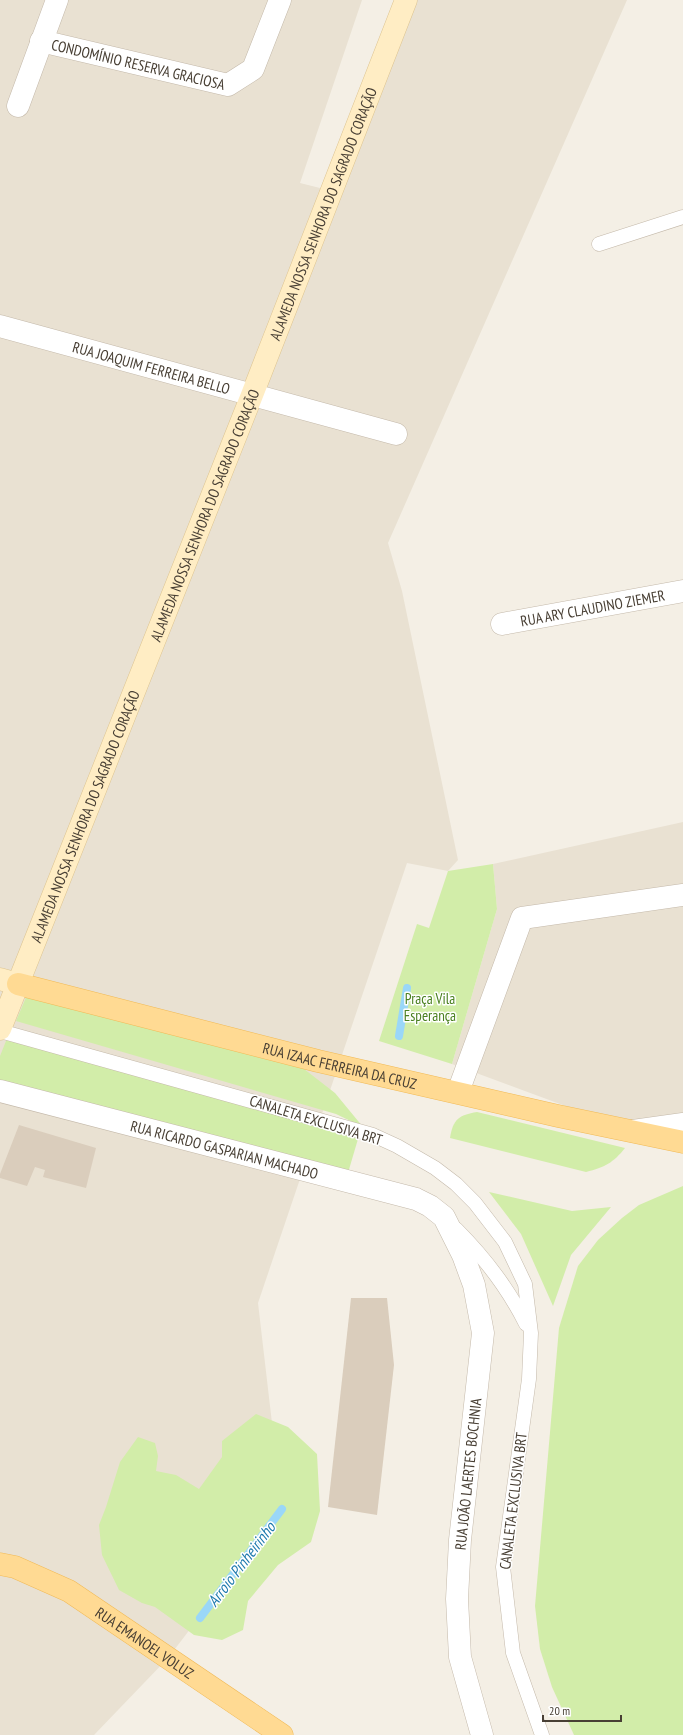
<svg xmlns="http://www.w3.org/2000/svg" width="683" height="1735" font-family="'PT Sans Narrow',sans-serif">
  <rect width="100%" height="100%" fill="#f4efe5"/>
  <!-- residential -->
  <g fill="#e9e1d2">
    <polygon points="0,0 362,0 300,183 332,191 406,0 627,0 388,543 402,591 458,860 448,871 407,863 258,1303 282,1509 168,1658 94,1735 0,1735"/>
    <polygon points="683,822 683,1124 633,1131 452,1064 497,909 493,864"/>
  </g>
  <!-- green -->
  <g fill="#d2eda9">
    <polygon points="493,864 497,909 452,1064 379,1041 417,924 429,928 448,871"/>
    <polygon points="27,995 299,1065 335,1093 363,1127 336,1114 16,1021"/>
    <polygon points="8,1036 358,1139 345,1183 0,1082 0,1056"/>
    <path d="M477,1112l148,36c-12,15 -20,19 -39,24l-136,-34c3,-19 9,-23 27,-26z"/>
    <polygon points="683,1186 683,1735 574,1735 552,1687 540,1649 535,1606 559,1328 578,1266 598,1240 622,1218 639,1205"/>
    <polygon points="489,1192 572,1211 611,1207 571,1255 553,1306 521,1234"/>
    <polygon points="256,1414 288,1427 317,1454 320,1511 311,1542 278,1565 248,1601 243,1630 222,1640 194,1635 155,1607 142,1603 119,1590 102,1555 99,1525 106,1507 120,1462 138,1437 155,1443 158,1456 156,1471 176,1475 199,1489 222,1457 222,1441"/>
  </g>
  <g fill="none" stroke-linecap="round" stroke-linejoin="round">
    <!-- stream -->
    <g stroke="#9ad7f8" stroke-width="8">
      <polyline points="399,1036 407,988"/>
      <polyline points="200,1618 282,1509"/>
    </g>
  </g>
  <!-- building -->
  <g fill="#dacdbc">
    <polygon points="19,1125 96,1148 86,1188 43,1177 45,1170 35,1167 27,1186 0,1178 0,1174"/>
    <polygon points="351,1298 387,1298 394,1365 377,1515 328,1507"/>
  </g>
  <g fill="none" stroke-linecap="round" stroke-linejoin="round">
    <defs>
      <g id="lane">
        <polyline points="599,244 683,217"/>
        <polyline points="0,1031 373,1135 397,1146 435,1168 456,1184 475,1203 505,1242 525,1284 531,1333 529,1379 503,1567 513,1653 542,1735"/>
        <path d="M456,1229c28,28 52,59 70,95"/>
      </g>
      <g id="street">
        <path id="s1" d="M41,41l187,44 25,-16 27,-69"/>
        <polyline points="18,106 57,0"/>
        <path id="s2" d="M0,326l396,108"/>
        <path id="s3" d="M502,624l181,-33"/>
        <path id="s4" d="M0,1091l416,108 14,7 14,11 19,38 11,30 9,48 -23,207 -3,59 3,58 22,78"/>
        <polyline points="458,1092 522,918 683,895"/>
        <polyline points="633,1131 683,1124"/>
      </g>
      <g id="secondary">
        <polyline points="0,979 18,984"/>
        <path id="s5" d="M0,1029l252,-634 154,-395"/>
      </g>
      <g id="primary">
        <path id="s6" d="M18,984l300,77 240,55 125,26"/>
        <path id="s7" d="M0,1564l15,3 54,24 213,144"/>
      </g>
    </defs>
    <!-- lane casing -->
    <use href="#lane" stroke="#c4b9aa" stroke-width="15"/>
    <!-- street casing -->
    <use href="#street" stroke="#c4b9aa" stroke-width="23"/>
    <!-- secondary casing -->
    <use href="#secondary" stroke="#ddc491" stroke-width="23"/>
    <!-- primary casing -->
    <use href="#primary" stroke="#f1ba57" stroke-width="23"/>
    <!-- lane -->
    <use href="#lane" stroke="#fff" stroke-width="14"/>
    <!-- street -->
    <use href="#street" stroke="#fff" stroke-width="22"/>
    <!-- secondary -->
    <use href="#secondary" stroke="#ffedc4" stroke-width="22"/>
    <!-- primary -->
    <use href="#primary" stroke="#ffda93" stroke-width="22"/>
  </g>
  <g text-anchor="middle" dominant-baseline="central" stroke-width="3" stroke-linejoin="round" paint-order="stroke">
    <!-- street labels -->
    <g font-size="15" fill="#483f34" stroke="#fff">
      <text stroke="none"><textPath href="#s1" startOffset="100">CONDOMÍNIO RESERVA GRACIOSA</textPath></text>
      <text stroke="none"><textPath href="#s5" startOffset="877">ALAMEDA NOSSA SENHORA DO SAGRADO CORAÇÃO</textPath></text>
      <text stroke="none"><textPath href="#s2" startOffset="157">RUA JOAQUIM FERREIRA BELLO</textPath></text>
      <text stroke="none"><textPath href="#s5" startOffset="553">ALAMEDA NOSSA SENHORA DO SAGRADO CORAÇÃO</textPath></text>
      <text stroke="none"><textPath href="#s3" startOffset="92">RUA ARY CLAUDINO ZIEMER</textPath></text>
      <text stroke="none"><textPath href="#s5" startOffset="229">ALAMEDA NOSSA SENHORA DO SAGRADO CORAÇÃO</textPath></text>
      <text stroke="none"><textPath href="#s6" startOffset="332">RUA IZAAC FERREIRA DA CRUZ</textPath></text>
      <text transform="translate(316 1120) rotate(17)">CANALETA EXCLUSIVA BRT</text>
      <text stroke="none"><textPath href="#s4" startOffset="232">RUA RICARDO GASPARIAN MACHADO</textPath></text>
      <text transform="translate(468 1474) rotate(-84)">RUA JOÃO LAERTES BOCHNIA</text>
      <text transform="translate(513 1501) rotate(-83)">CANALETA EXCLUSIVA BRT</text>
      <text stroke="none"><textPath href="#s7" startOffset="166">RUA EMANOEL VOLUZ</textPath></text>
    </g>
    <!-- park labels -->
    <g font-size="15" fill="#4a8020" stroke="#fff">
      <text x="430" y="998">Praça Vila<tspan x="430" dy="17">Esperança</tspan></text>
    </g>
    <!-- water labels -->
    <g font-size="16" font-style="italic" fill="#1f7aae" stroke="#fff">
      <text transform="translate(241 1564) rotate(-53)">Arroio Pinheirinho</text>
    </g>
  </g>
  <!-- scale -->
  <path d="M543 1715v6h78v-6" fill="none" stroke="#483f34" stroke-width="2"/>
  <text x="549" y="1715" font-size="12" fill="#483f34" stroke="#ffffff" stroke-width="3" paint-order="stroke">20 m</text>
</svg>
